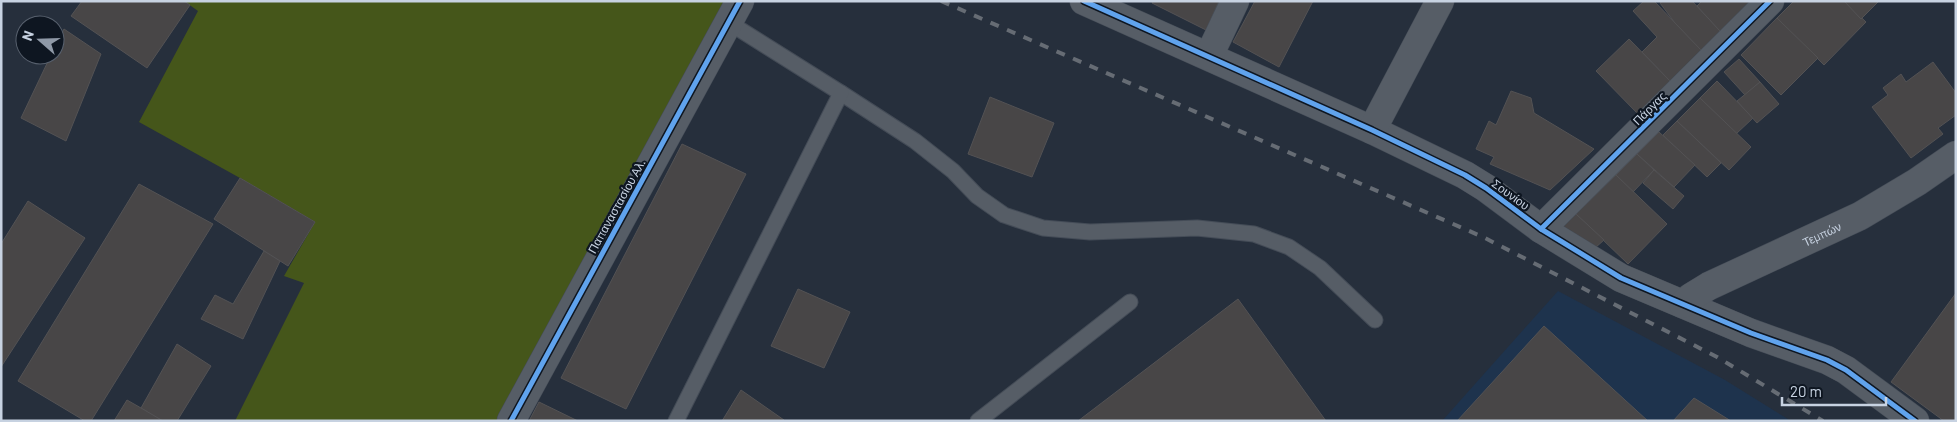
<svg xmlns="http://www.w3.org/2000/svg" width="1957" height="422" font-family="Barlow,sans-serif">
  <rect width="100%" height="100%" fill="#262f3c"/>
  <!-- built -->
  <polygon fill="#1e334d" points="1558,291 1725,380 1791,421 1442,421"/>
  <!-- forest -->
  <polygon fill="#45561a" points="184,1 730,1 500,421 235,421 304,283 284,276 315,222 240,178 139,122 198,11"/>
  <!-- building -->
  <g fill="#484647" stroke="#535254">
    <polygon points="82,1 184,1 190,5 147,68 71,16"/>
    <polygon points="1153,1 1219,1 1206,30 1152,3"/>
    <polygon points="1255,1 1313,1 1279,67 1233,42"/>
    <polygon points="1644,1 1654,1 1703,52 1671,82 1642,52 1657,37 1633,11"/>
    <polygon points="1663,1 1692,1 1720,31 1703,52 1675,23 1660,3"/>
    <polygon points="1702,1 1752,1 1720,31 1697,6"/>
    <polygon points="1794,1 1844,1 1866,22 1824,65 1777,18"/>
    <polygon points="1844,1 1879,1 1861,19"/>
    <polygon points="1777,18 1818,58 1781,95 1741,55"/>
    <polygon points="64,29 101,54 66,141 21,118 51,55 55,55 55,47"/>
    <polygon points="1629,39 1671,82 1638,114 1596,71"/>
    <polygon points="1739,59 1760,82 1745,95 1724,72"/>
    <polygon points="1933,62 1956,93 1956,115 1938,128 1943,134 1911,158 1872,107 1888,95 1883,88 1901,74 1906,82"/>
    <polygon points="1717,81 1753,118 1736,134 1700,98"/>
    <polygon points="1760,82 1779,104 1757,123 1737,101"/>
    <polygon points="1511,91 1531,98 1534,113 1594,149 1550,190 1490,164 1494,157 1476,149 1489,121 1496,125"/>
    <polygon points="990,97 1054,123 1032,177 968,154"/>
    <polygon points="1700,98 1751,147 1729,170 1677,121"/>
    <polygon points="1677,121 1721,163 1707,177 1663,135"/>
    <polygon points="1659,132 1695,165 1674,187 1637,154"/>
    <polygon points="682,144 746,174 626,409 561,378"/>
    <polygon points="1637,154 1654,170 1633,192 1616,175"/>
    <polygon points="1654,170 1684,196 1673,209 1643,183"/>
    <polygon points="1616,175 1667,224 1628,264 1576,214"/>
    <polygon points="240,178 315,222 288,266 214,219"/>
    <polygon points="139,184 213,224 91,421 85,421 18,381"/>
    <polygon points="28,201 85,238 1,367 1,244"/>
    <polygon points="1576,214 1604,240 1595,248 1559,229"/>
    <polygon points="264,251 280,261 243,339 201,319 215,295 233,304"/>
    <polygon points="798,289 850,312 824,368 771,346"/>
    <polygon points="1956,293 1956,421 1944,421 1891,382"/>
    <polygon points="1238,299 1326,421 1078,421"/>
    <polygon points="1544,326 1648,421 1457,421"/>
    <polygon points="177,344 211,366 177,421 163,421 141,408"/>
    <polygon points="741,390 784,420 783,421 722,421"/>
    <polygon points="1694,398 1731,421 1673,421"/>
    <polygon points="127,400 141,408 163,421 114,421"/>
    <polygon points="539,402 578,421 529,421"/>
  </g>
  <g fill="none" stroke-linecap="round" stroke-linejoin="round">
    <defs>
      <g id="service">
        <polyline points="841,93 915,141 953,171 977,196 1004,215 1043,228 1090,232 1197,228 1254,234 1289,247 1320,268 1375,320"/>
        <polyline points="676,421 841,93 728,22"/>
        <polyline points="978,421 1130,302"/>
      </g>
      <g id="minor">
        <polyline points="1084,1 1372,130 1465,175 1486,188 1541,229 1621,278 1751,333 1827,360 1846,370 1915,421"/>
        <polyline points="1209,56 1235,1"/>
        <polyline points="1372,130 1440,1"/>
        <polyline points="1541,229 1770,1"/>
        <path id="s1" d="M1683,304l8,-7 18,-11 151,-70 57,-34 39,-27"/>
        <polyline points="511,421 740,1"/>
      </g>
    </defs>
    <!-- service casing -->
    <use href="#service" stroke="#444c57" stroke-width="17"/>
    <!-- minor casing -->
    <use href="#minor" stroke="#444c57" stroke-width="29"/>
    <!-- service -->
    <use href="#service" stroke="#565d66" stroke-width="15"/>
    <!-- minor -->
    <use href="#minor" stroke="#565d66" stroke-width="28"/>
    <!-- rail -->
    <polyline stroke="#666c74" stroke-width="4" stroke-dasharray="9 9" stroke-linecap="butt" points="941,1 1483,237 1717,357 1823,421"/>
    <defs>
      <g id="cycleway">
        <polyline points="1084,1 1372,130 1465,175 1486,188 1541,229 1621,278 1751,333 1827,360 1846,370 1915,421"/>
        <polyline points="1541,229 1770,1"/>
        <polyline points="511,421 740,1"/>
      </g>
    </defs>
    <!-- cycleway casing -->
    <use href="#cycleway" stroke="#0e1621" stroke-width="8"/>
    <!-- cycleway -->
    <use href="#cycleway" stroke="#60a3ed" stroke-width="5"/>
  </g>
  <g text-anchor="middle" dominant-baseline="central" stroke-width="4.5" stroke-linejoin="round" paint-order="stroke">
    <!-- street labels -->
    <g font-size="12" fill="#c7d2e1" stroke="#0e1621">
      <text transform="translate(1649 108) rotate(-45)">Πάργας</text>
      <text transform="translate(1511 194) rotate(36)">Σουνίου</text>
      <text transform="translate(616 206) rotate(-61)">Παπαναστασίου Αλ.</text>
      <text stroke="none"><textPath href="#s1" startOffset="156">Τεμπών</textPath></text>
    </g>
  </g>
  <!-- border -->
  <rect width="1957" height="422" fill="none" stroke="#c7d2e1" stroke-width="5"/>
  <!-- north arrow -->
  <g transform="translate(40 40) rotate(290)"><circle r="24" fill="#0e1621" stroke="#58616e"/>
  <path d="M0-4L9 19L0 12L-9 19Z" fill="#8f99a7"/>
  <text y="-8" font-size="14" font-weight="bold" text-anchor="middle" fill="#c7d2e1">N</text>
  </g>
  <!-- scale -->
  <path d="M1782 397v8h104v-8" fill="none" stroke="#c7d2e1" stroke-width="2.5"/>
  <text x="1790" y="397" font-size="15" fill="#c7d2e1" stroke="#0e1621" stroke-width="4" paint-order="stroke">20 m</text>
</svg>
